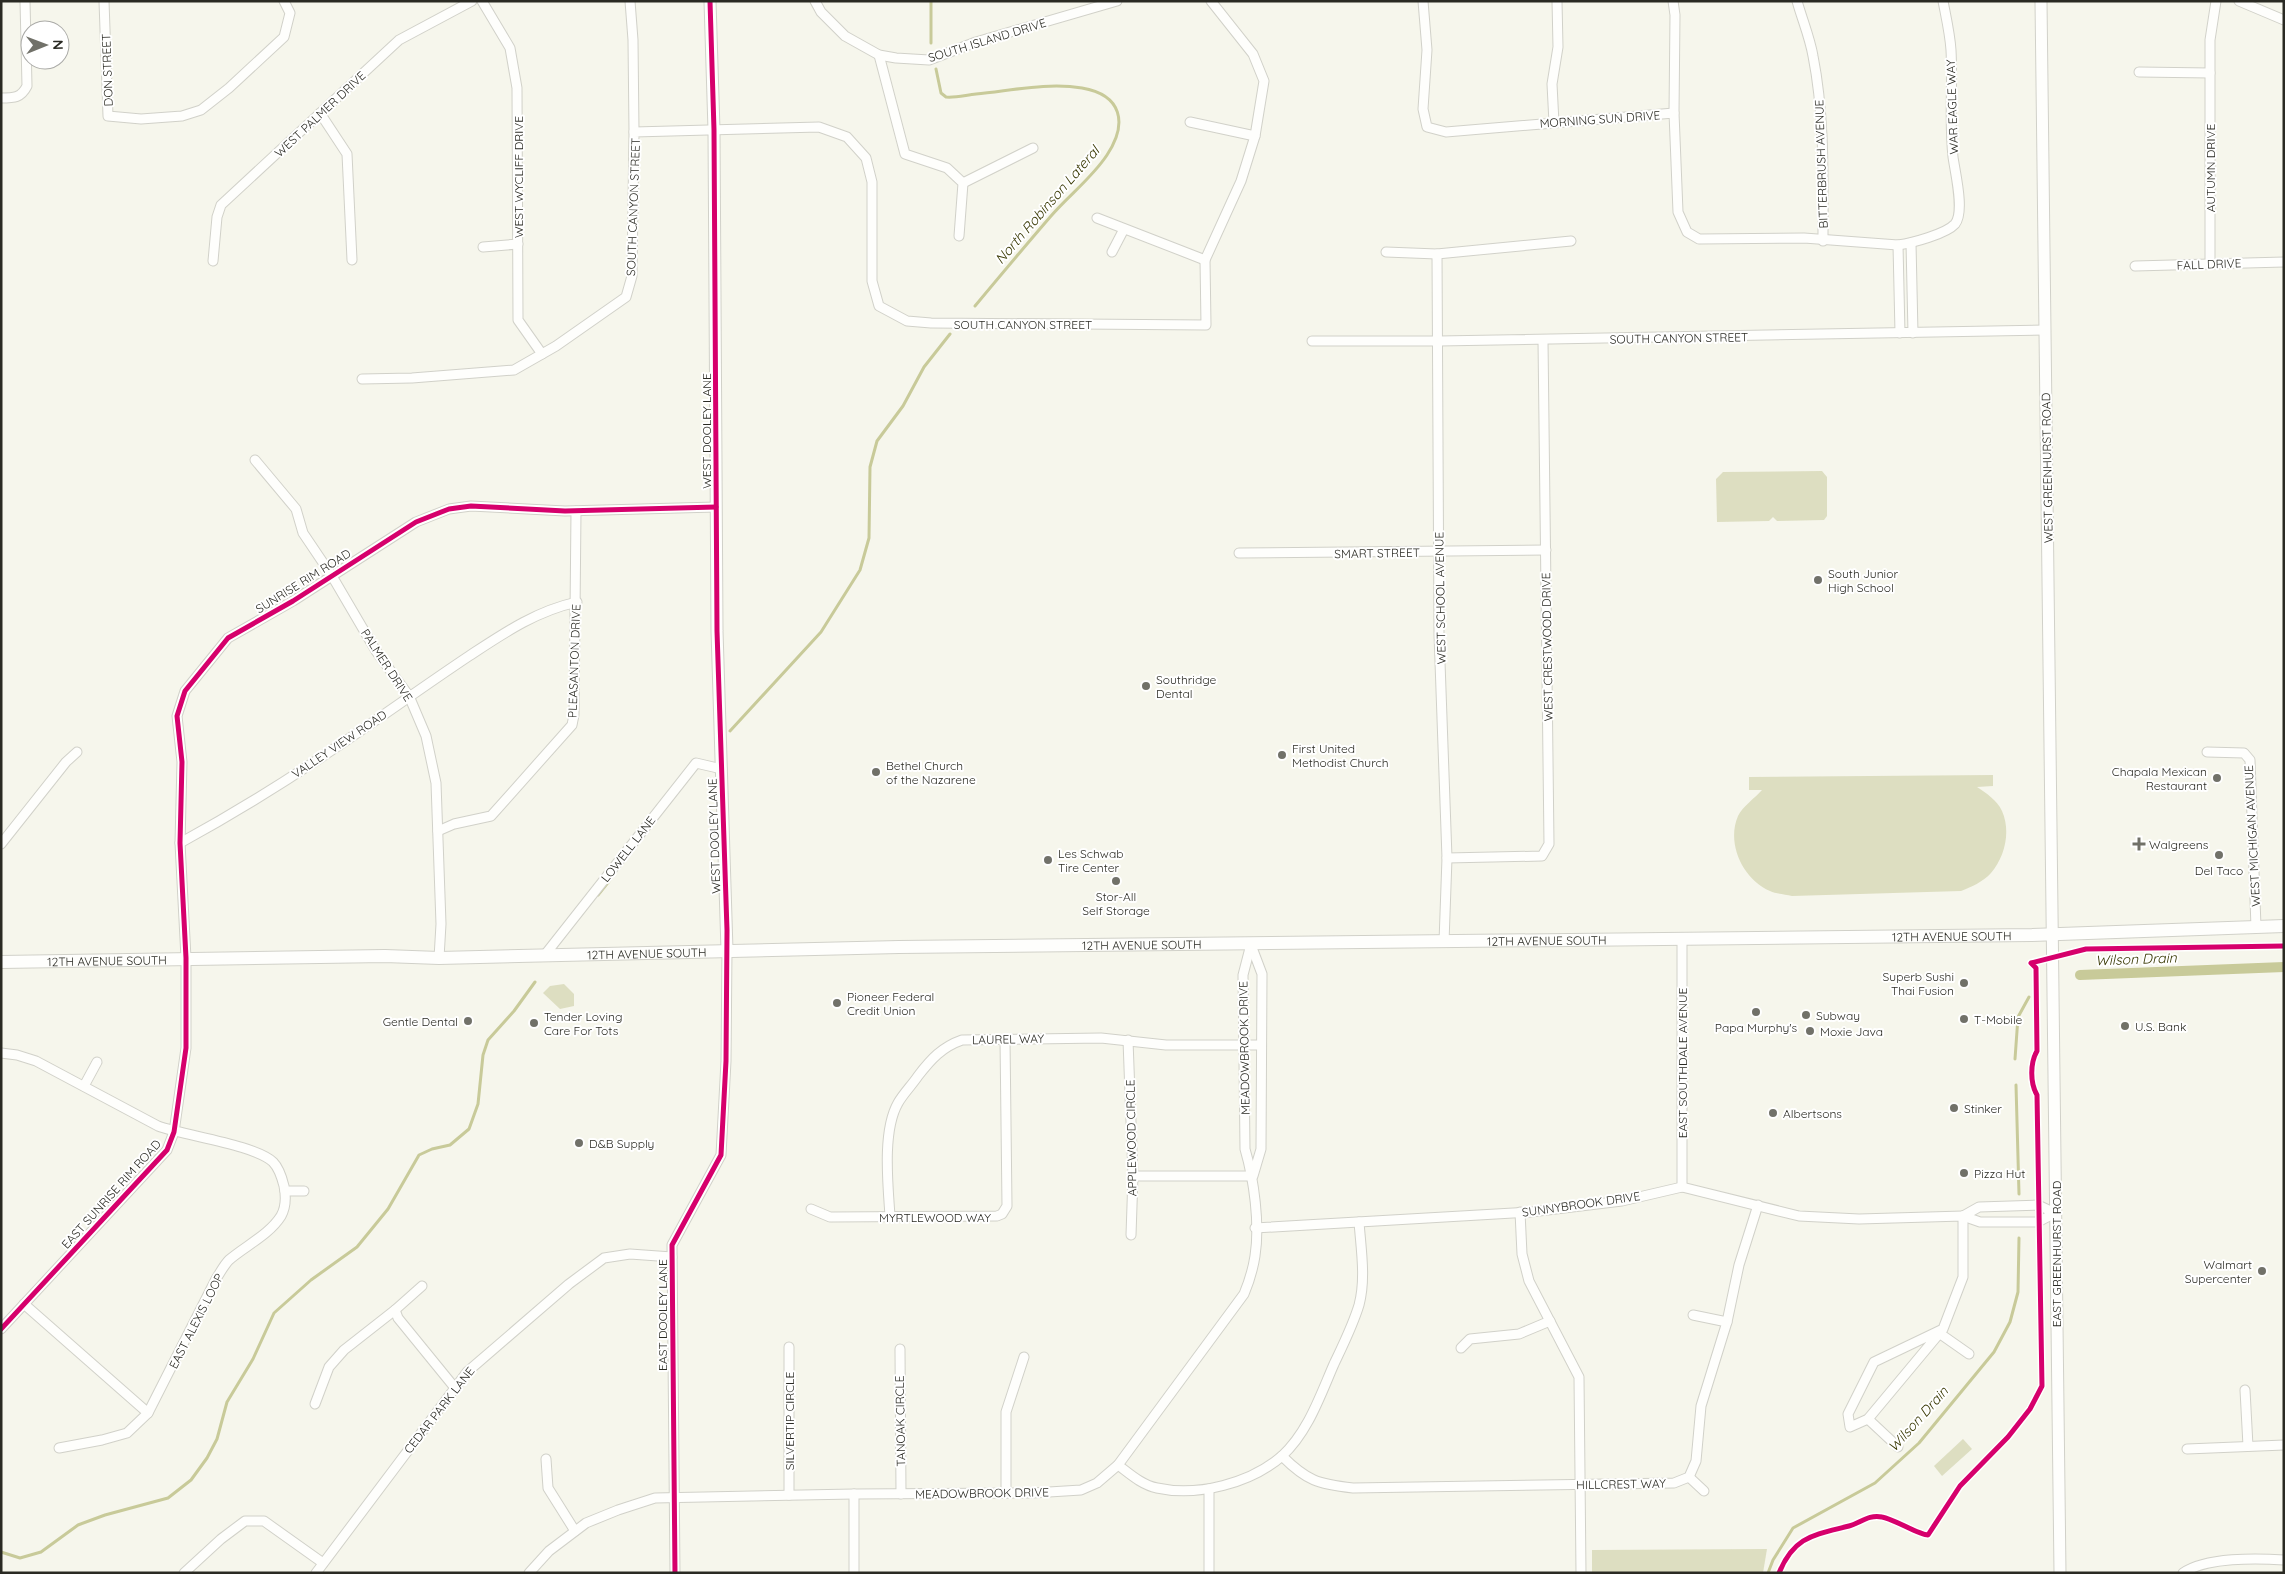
<svg xmlns="http://www.w3.org/2000/svg" width="2285" height="1574" font-family="Quicksand,sans-serif">
  <rect width="100%" height="100%" fill="#f6f6ec"/>
  <!-- green -->
  <g fill="#dddec1">
    <polygon points="1822,471 1827,477 1827,516 1824,520 1777,521 1773,517 1769,521 1717,522 1716,479 1723,472"/>
    <path d="M1993,775v11l-16,1c9,6 20,13 25,24 9,20 3,46 -11,62 -8,9 -20,14 -30,18l-169,5c-7,-2 -16,-2 -22,-5 -27,-12 -44,-47 -32,-75 4,-9 17,-18 24,-26h-13v-13z"/>
    <polygon points="564,984 574,994 574,1006 560,1009 543,993 550,986"/>
    <polygon points="1963,1439 1972,1449 1942,1476 1934,1466"/>
    <polygon points="1767,1549 1763,1573 1592,1573 1592,1550"/>
  </g>
  <g fill="none" stroke-linecap="round" stroke-linejoin="round">
    <!-- stream -->
    <g stroke="#c8ca99" stroke-width="3">
      <polyline points="931,1 931,43"/>
      <path d="M936,69l5,24 5,4c9,1 20,-2 30,-3 33,-3 72,-12 106,-6 40,7 46,35 25,67 -15,23 -39,41 -56,61 -26,30 -51,60 -76,90"/>
      <polyline points="730,731 821,632 860,570 869,538 870,467 877,441 903,406 924,367 950,334"/>
      <polyline points="598,895 610,880"/>
      <polyline points="2015,1059 2018,1017 2029,997"/>
      <polyline points="2016,1085 2019,1194"/>
      <polyline points="1,1552 20,1558 41,1552 78,1525 105,1515 168,1498 191,1480 207,1458 217,1439 227,1402 253,1359 274,1313 311,1280 357,1247 388,1209 419,1155 432,1149 450,1145 469,1129 478,1104 483,1055 488,1040 514,1011 535,982"/>
      <polyline points="1768,1573 1773,1560 1793,1528 1875,1483 1919,1443 1994,1352 2010,1322 2018,1292 2019,1238"/>
    </g>
    <!-- canal -->
    <polyline stroke="#c8ca99" stroke-width="10" points="2080,975 2284,967"/>
    <defs>
      <g id="street">
        <polyline points="104,1 108,116 141,119 182,116 201,110 229,88 284,37 290,13 284,1"/>
        <polyline points="482,1 510,48 517,88 518,320 542,354"/>
        <polyline points="630,1 633,40 634,132"/>
        <polyline points="815,1 821,12 845,36 879,55 896,58 929,60 976,42 1117,1"/>
        <path d="M1423,1l4,49 -4,59 4,18 19,5 228,-19 4,99 9,20 12,7 105,-1 94,7c14,-2 48,-11 57,-21 10,-12 0,-52 -2,-67 -4,-36 0,-71 -2,-107 -1,-16 -5,-33 -8,-49"/>
        <polyline points="1673,1 1675,15 1674,113"/>
        <path d="M1797,1c5,18 13,37 16,55 12,61 10,123 10,185"/>
        <polyline points="2239,1 2284,20"/>
        <polyline points="879,55 905,154 947,168 963,183 959,236"/>
        <polyline points="2139,72 2210,73"/>
        <path d="M1,98c13,0 20,0 26,-12l-2,-85"/>
        <polyline points="320,113 347,154 352,260"/>
        <polyline points="1190,122 1255,136"/>
        <polyline points="1554,123 1552,84 1558,47 1557,1"/>
        <polyline points="963,183 1033,148"/>
        <polyline points="1097,218 1205,260"/>
        <polyline points="1911,243 1913,333"/>
        <polyline points="1898,245 1900,333"/>
        <polyline points="483,247 518,244"/>
        <polyline points="1112,252 1124,229"/>
        <polyline points="1386,252 1437,254 1571,241"/>
        <polyline points="1437,254 1439,634 1447,858 1444,942"/>
        <polyline points="213,261 217,217 221,205 399,40 472,1"/>
        <polyline points="2210,264 2210,40 2216,1"/>
        <polyline points="2135,266 2284,262"/>
        <polyline points="1312,341 1439,341 2045,330"/>
        <polyline points="362,379 412,378 514,370 556,346 626,297 632,276 634,132 819,127 847,137 866,158 872,182 872,281 879,306 907,321 931,323 1206,325 1205,260 1241,181 1255,136 1264,81 1253,54 1211,1"/>
        <polyline points="255,460 296,509 303,533 332,576 376,651 409,696 426,736 436,783 441,924 439,958"/>
        <polyline points="1239,553 1546,550"/>
        <polyline points="2207,752 2244,753 2250,760 2256,927"/>
        <polyline points="438,831 454,824 491,816 572,725 574,715 576,511"/>
        <path d="M180,843c53,-29 105,-61 155,-95 45,-30 89,-62 134,-92 35,-23 67,-45 108,-54"/>
        <polyline points="1,844 66,762 77,752"/>
        <polyline points="1447,858 1542,856 1549,844 1543,340"/>
        <polyline points="1682,939 1682,1187"/>
        <polyline points="1251,945 1262,974 1261,1149 1253,1176"/>
        <polyline points="544,956 696,763 722,769"/>
        <polyline points="1128,1040 1133,1176 1131,1235"/>
        <path d="M1,1053l16,2 19,6 122,65c28,10 97,19 115,36 6,6 9,16 11,24 2,10 2,21 -3,30 -12,19 -36,30 -52,44 -5,5 -9,13 -13,19l-68,134 -124,-109"/>
        <polyline points="84,1086 97,1062"/>
        <polyline points="1133,1176 1252,1176"/>
        <polyline points="285,1191 304,1191"/>
        <polyline points="811,1209 830,1217 997,1216 1002,1214 1007,1206 1005,1039"/>
        <polyline points="1520,1212 1522,1254 1529,1281 1579,1377 1581,1573"/>
        <path d="M890,1216c-2,-31 -8,-85 8,-113 5,-9 14,-18 20,-27 13,-17 24,-29 44,-36l139,-2 65,7h95"/>
        <polyline points="1963,1216 1979,1207 2038,1205 2055,1213"/>
        <polyline points="1255,1228 1531,1212 1622,1201 1682,1187 1799,1216 1859,1219 1963,1216 1980,1222 2038,1222 2055,1213"/>
        <polyline points="395,1310 422,1286"/>
        <polyline points="1693,1315 1727,1322"/>
        <polyline points="1,1329 167,1150 174,1132 186,1048 186,958 180,843 182,762 177,716 185,691 228,638 293,601 416,522 449,509 471,506 565,511 716,507"/>
        <polyline points="1943,1329 1874,1362 1848,1414 1850,1427 1868,1419 1943,1329 1963,1277 1963,1216"/>
        <polyline points="1939,1333 1969,1354"/>
        <polyline points="1461,1348 1470,1339 1519,1334 1550,1321"/>
        <polyline points="900,1349 901,1494"/>
        <polyline points="2245,1390 2248,1446"/>
        <polyline points="315,1404 329,1367 344,1350 395,1310 398,1318 455,1388"/>
        <polyline points="1868,1419 1898,1447"/>
        <polyline points="59,1448 102,1440 127,1433 148,1413"/>
        <polyline points="2187,1449 2284,1445"/>
        <path d="M1282,1456c25,25 36,28 71,32l321,-5 15,-6 7,-16 5,-55 26,-84 12,-57 19,-60"/>
        <polyline points="546,1459 548,1488 575,1531"/>
        <path d="M1118,1465c12,9 24,20 39,23 41,9 94,-5 125,-32 26,-24 38,-60 52,-92 9,-19 19,-39 25,-59 7,-26 2,-56 0,-83"/>
        <polyline points="1689,1477 1704,1491"/>
        <polyline points="1209,1489 1209,1573"/>
        <polyline points="1006,1493 1006,1412 1024,1357"/>
        <polyline points="854,1494 854,1573"/>
        <polyline points="789,1495 789,1347"/>
        <polyline points="184,1573 221,1539 245,1521 264,1521 323,1563"/>
        <polyline points="316,1573 467,1372 569,1284 604,1258 630,1254 672,1257"/>
        <path d="M529,1573l20,-22 37,-28 32,-13 37,-12 199,-4 179,-1 48,-3 16,-7 21,-18 126,-171c5,-12 9,-25 11,-38 5,-32 -1,-76 -10,-107l-2,-174 8,-31"/>
        <polyline points="675,1573 672,1245 721,1155 726,1061 727,950"/>
        <path d="M2183,1573c23,-16 74,-15 101,-13"/>
      </g>
      <g id="secondary">
        <polyline points="710,1 714,130 717,631 727,950"/>
        <polyline points="2041,1 2060,1573"/>
      </g>
      <g id="primary">
        <path id="s1" d="M1,962l384,-6 54,2 460,-11 1133,-12 252,-9"/>
      </g>
    </defs>
    <!-- street casing -->
    <use href="#street" stroke="#d1d1c9" stroke-width="11"/>
    <!-- secondary casing -->
    <use href="#secondary" stroke="#d1d1c9" stroke-width="13"/>
    <!-- primary casing -->
    <use href="#primary" stroke="#d1d1c9" stroke-width="14"/>
    <!-- street -->
    <use href="#street" stroke="#fefefc" stroke-width="9"/>
    <!-- secondary -->
    <use href="#secondary" stroke="#fefefc" stroke-width="11"/>
    <!-- primary -->
    <use href="#primary" stroke="#fefefc" stroke-width="12"/>
    <defs>
      <g id="cycleway">
        <polyline points="1,1329 167,1150 174,1132 186,1048 186,958 180,843 182,762 177,716 185,691 228,638 293,601 416,522 449,509 471,506 565,511 716,507"/>
        <polyline points="675,1573 672,1245 721,1155 726,1061 727,930 717,631 714,130 710,1"/>
        <path d="M1779,1573c15,-37 35,-38 70,-47 11,-3 20,-12 33,-9 12,2 37,18 46,18l32,-49 48,-49 22,-28 12,-23 -5,-291c-7,-12 -7,-32 0,-44l-1,-83 -5,-5 55,-14 198,-3"/>
      </g>
    </defs>
    <!-- cycleway casing -->
    <use href="#cycleway" stroke="#fff" stroke-width="8"/>
    <!-- cycleway -->
    <use href="#cycleway" stroke="#d6006c" stroke-width="5"/>
  </g>
  <!-- markers -->
  <g fill="#717169" stroke="#fff" stroke-width="2">
    <circle cx="1818" cy="580" r="5"/>
    <circle cx="1146" cy="686" r="5"/>
    <circle cx="1282" cy="755" r="5"/>
    <circle cx="876" cy="772" r="5"/>
    <circle cx="2217" cy="778" r="5"/>
    <path d="M2136.5 836.5h5v5h5v5h-5v5h-5v-5h-5v-5h5z"/>
    <circle cx="2219" cy="855" r="5"/>
    <circle cx="1048" cy="860" r="5"/>
    <circle cx="1116" cy="881" r="5"/>
    <circle cx="1964" cy="983" r="5"/>
    <circle cx="837" cy="1003" r="5"/>
    <circle cx="1756" cy="1012" r="5"/>
    <circle cx="1806" cy="1015" r="5"/>
    <circle cx="1964" cy="1019" r="5"/>
    <circle cx="468" cy="1021" r="5"/>
    <circle cx="534" cy="1023" r="5"/>
    <circle cx="2125" cy="1026" r="5"/>
    <circle cx="1810" cy="1031" r="5"/>
    <circle cx="1954" cy="1108" r="5"/>
    <circle cx="1773" cy="1113" r="5"/>
    <circle cx="579" cy="1143" r="5"/>
    <circle cx="1964" cy="1173" r="5"/>
    <circle cx="2262" cy="1271" r="5"/>
  </g>
  <g text-anchor="middle" dominant-baseline="central" stroke-width="4" stroke-linejoin="round" paint-order="stroke">
    <!-- street labels -->
    <g font-size="12" fill="#2a2a23" stroke="#fff">
      <text transform="translate(987 40) rotate(-17)">SOUTH ISLAND DRIVE</text>
      <text transform="translate(107 70) rotate(-92)">DON STREET</text>
      <text transform="translate(1952 107) rotate(-92)">WAR EAGLE WAY</text>
      <text transform="translate(320 114) rotate(-43)">WEST PALMER DRIVE</text>
      <text transform="translate(1600 119) rotate(-4)">MORNING SUN DRIVE</text>
      <text transform="translate(1821 164) rotate(-92)">BITTERBRUSH AVENUE</text>
      <text transform="translate(2210 168) rotate(-90)">AUTUMN DRIVE</text>
      <text transform="translate(518 177) rotate(-90)">WEST WYCLIFF DRIVE</text>
      <text transform="translate(633 207) rotate(-88)">SOUTH CANYON STREET</text>
      <text transform="translate(2209 264) rotate(-2)">FALL DRIVE</text>
      <text x="1023" y="324">SOUTH CANYON STREET</text>
      <text transform="translate(1679 338) rotate(-1)">SOUTH CANYON STREET</text>
      <text transform="translate(706 431) rotate(-90)">WEST DOOLEY LANE</text>
      <text transform="translate(2047 468) rotate(-91)">WEST GREENHURST ROAD</text>
      <text transform="translate(1377 553) rotate(-1)">SMART STREET</text>
      <text transform="translate(303 581) rotate(-32)">SUNRISE RIM ROAD</text>
      <text transform="translate(1440 598) rotate(-91)">WEST SCHOOL AVENUE</text>
      <text transform="translate(1547 647) rotate(-91)">WEST CRESTWOOD DRIVE</text>
      <text transform="translate(574 661) rotate(-88)">PLEASANTON DRIVE</text>
      <text transform="translate(387 665) rotate(57)">PALMER DRIVE</text>
      <text transform="translate(339 744) rotate(-34)">VALLEY VIEW ROAD</text>
      <text transform="translate(714 836) rotate(-92)">WEST DOOLEY LANE</text>
      <text transform="translate(2252 836) rotate(-93)">WEST MICHIGAN AVENUE</text>
      <text transform="translate(628 849) rotate(-52)">LOWELL LANE</text>
      <text stroke="none"><textPath href="#s1" startOffset="1951">12TH AVENUE SOUTH</textPath></text>
      <text stroke="none"><textPath href="#s1" startOffset="1546">12TH AVENUE SOUTH</textPath></text>
      <text stroke="none"><textPath href="#s1" startOffset="1141">12TH AVENUE SOUTH</textPath></text>
      <text stroke="none"><textPath href="#s1" startOffset="646">12TH AVENUE SOUTH</textPath></text>
      <text stroke="none"><textPath href="#s1" startOffset="106">12TH AVENUE SOUTH</textPath></text>
      <text transform="translate(1008 1039) rotate(-1)">LAUREL WAY</text>
      <text transform="translate(1244 1048) rotate(-91)">MEADOWBROOK DRIVE</text>
      <text transform="translate(1682 1063) rotate(-90)">EAST SOUTHDALE AVENUE</text>
      <text transform="translate(1131 1138) rotate(-91)">APPLEWOOD CIRCLE</text>
      <text transform="translate(111 1194) rotate(-48)">EAST SUNRISE RIM ROAD</text>
      <text transform="translate(1581 1204) rotate(-8)">SUNNYBROOK DRIVE</text>
      <text x="935" y="1217">MYRTLEWOOD WAY</text>
      <text transform="translate(2056 1254) rotate(-90)">EAST GREENHURST ROAD</text>
      <text transform="translate(662 1315) rotate(-90)">EAST DOOLEY LANE</text>
      <text transform="translate(196 1321) rotate(-63)">EAST ALEXIS LOOP</text>
      <text transform="translate(439 1410) rotate(-52)">CEDAR PARK LANE</text>
      <text transform="translate(789 1421) rotate(-90)">SILVERTIP CIRCLE</text>
      <text transform="translate(900 1421) rotate(-91)">TANOAK CIRCLE</text>
      <text transform="translate(1621 1484) rotate(-1)">HILLCREST WAY</text>
      <text transform="translate(982 1493) rotate(-1)">MEADOWBROOK DRIVE</text>
    </g>
    <!-- poi labels -->
    <g font-size="12" fill="#2a2a23" stroke="#fff" text-anchor="start">
      <text x="1828" y="573">South Junior<tspan x="1828" dy="14">High School</tspan></text>
      <text x="1156" y="679">Southridge<tspan x="1156" dy="14">Dental</tspan></text>
      <text x="1292" y="748">First United<tspan x="1292" dy="14">Methodist Church</tspan></text>
      <text x="886" y="765">Bethel Church<tspan x="886" dy="14">of the Nazarene</tspan></text>
      <text x="2207" y="771" text-anchor="end">Chapala Mexican<tspan x="2207" dy="14">Restaurant</tspan></text>
      <text x="2149" y="844">Walgreens</text>
      <text x="1058" y="853">Les Schwab<tspan x="1058" dy="14">Tire Center</tspan></text>
      <text x="2219" y="870" text-anchor="middle">Del Taco</text>
      <text x="1116" y="896" text-anchor="middle">Stor-All<tspan x="1116" dy="14">Self Storage</tspan></text>
      <text x="1954" y="976" text-anchor="end">Superb Sushi<tspan x="1954" dy="14">Thai Fusion</tspan></text>
      <text x="847" y="996">Pioneer Federal<tspan x="847" dy="14">Credit Union</tspan></text>
      <text x="1816" y="1015">Subway</text>
      <text x="544" y="1016">Tender Loving<tspan x="544" dy="14">Care For Tots</tspan></text>
      <text x="1974" y="1019">T-Mobile</text>
      <text x="458" y="1021" text-anchor="end">Gentle Dental</text>
      <text x="2135" y="1026">U.S. Bank</text>
      <text x="1756" y="1027" text-anchor="middle">Papa Murphy's</text>
      <text x="1820" y="1031">Moxie Java</text>
      <text x="1964" y="1108">Stinker</text>
      <text x="1783" y="1113">Albertsons</text>
      <text x="589" y="1143">D&amp;B Supply</text>
      <text x="1974" y="1173">Pizza Hut</text>
      <text x="2252" y="1264" text-anchor="end">Walmart<tspan x="2252" dy="14">Supercenter</tspan></text>
    </g>
    <!-- water labels -->
    <g font-size="14" font-style="italic" fill="#383802" stroke="#fff">
      <text transform="translate(1047 205) rotate(-49)">North Robinson Lateral</text>
      <text transform="translate(2136 959) rotate(-2)">Wilson Drain</text>
      <text transform="translate(1918 1419) rotate(-48)">Wilson Drain</text>
    </g>
  </g>
  <!-- border -->
  <rect width="2285" height="1574" fill="none" stroke="#2a2a23" stroke-width="5"/>
  <!-- north arrow -->
  <g transform="translate(45 45) rotate(89)"><circle r="24" fill="#ffffff" stroke="#aaaaa7"/>
  <path d="M0-4L9 19L0 12L-9 19Z" fill="#717169"/>
  <text y="-8" font-size="14" font-weight="bold" text-anchor="middle" fill="#2a2a23">N</text>
  </g>
</svg>
